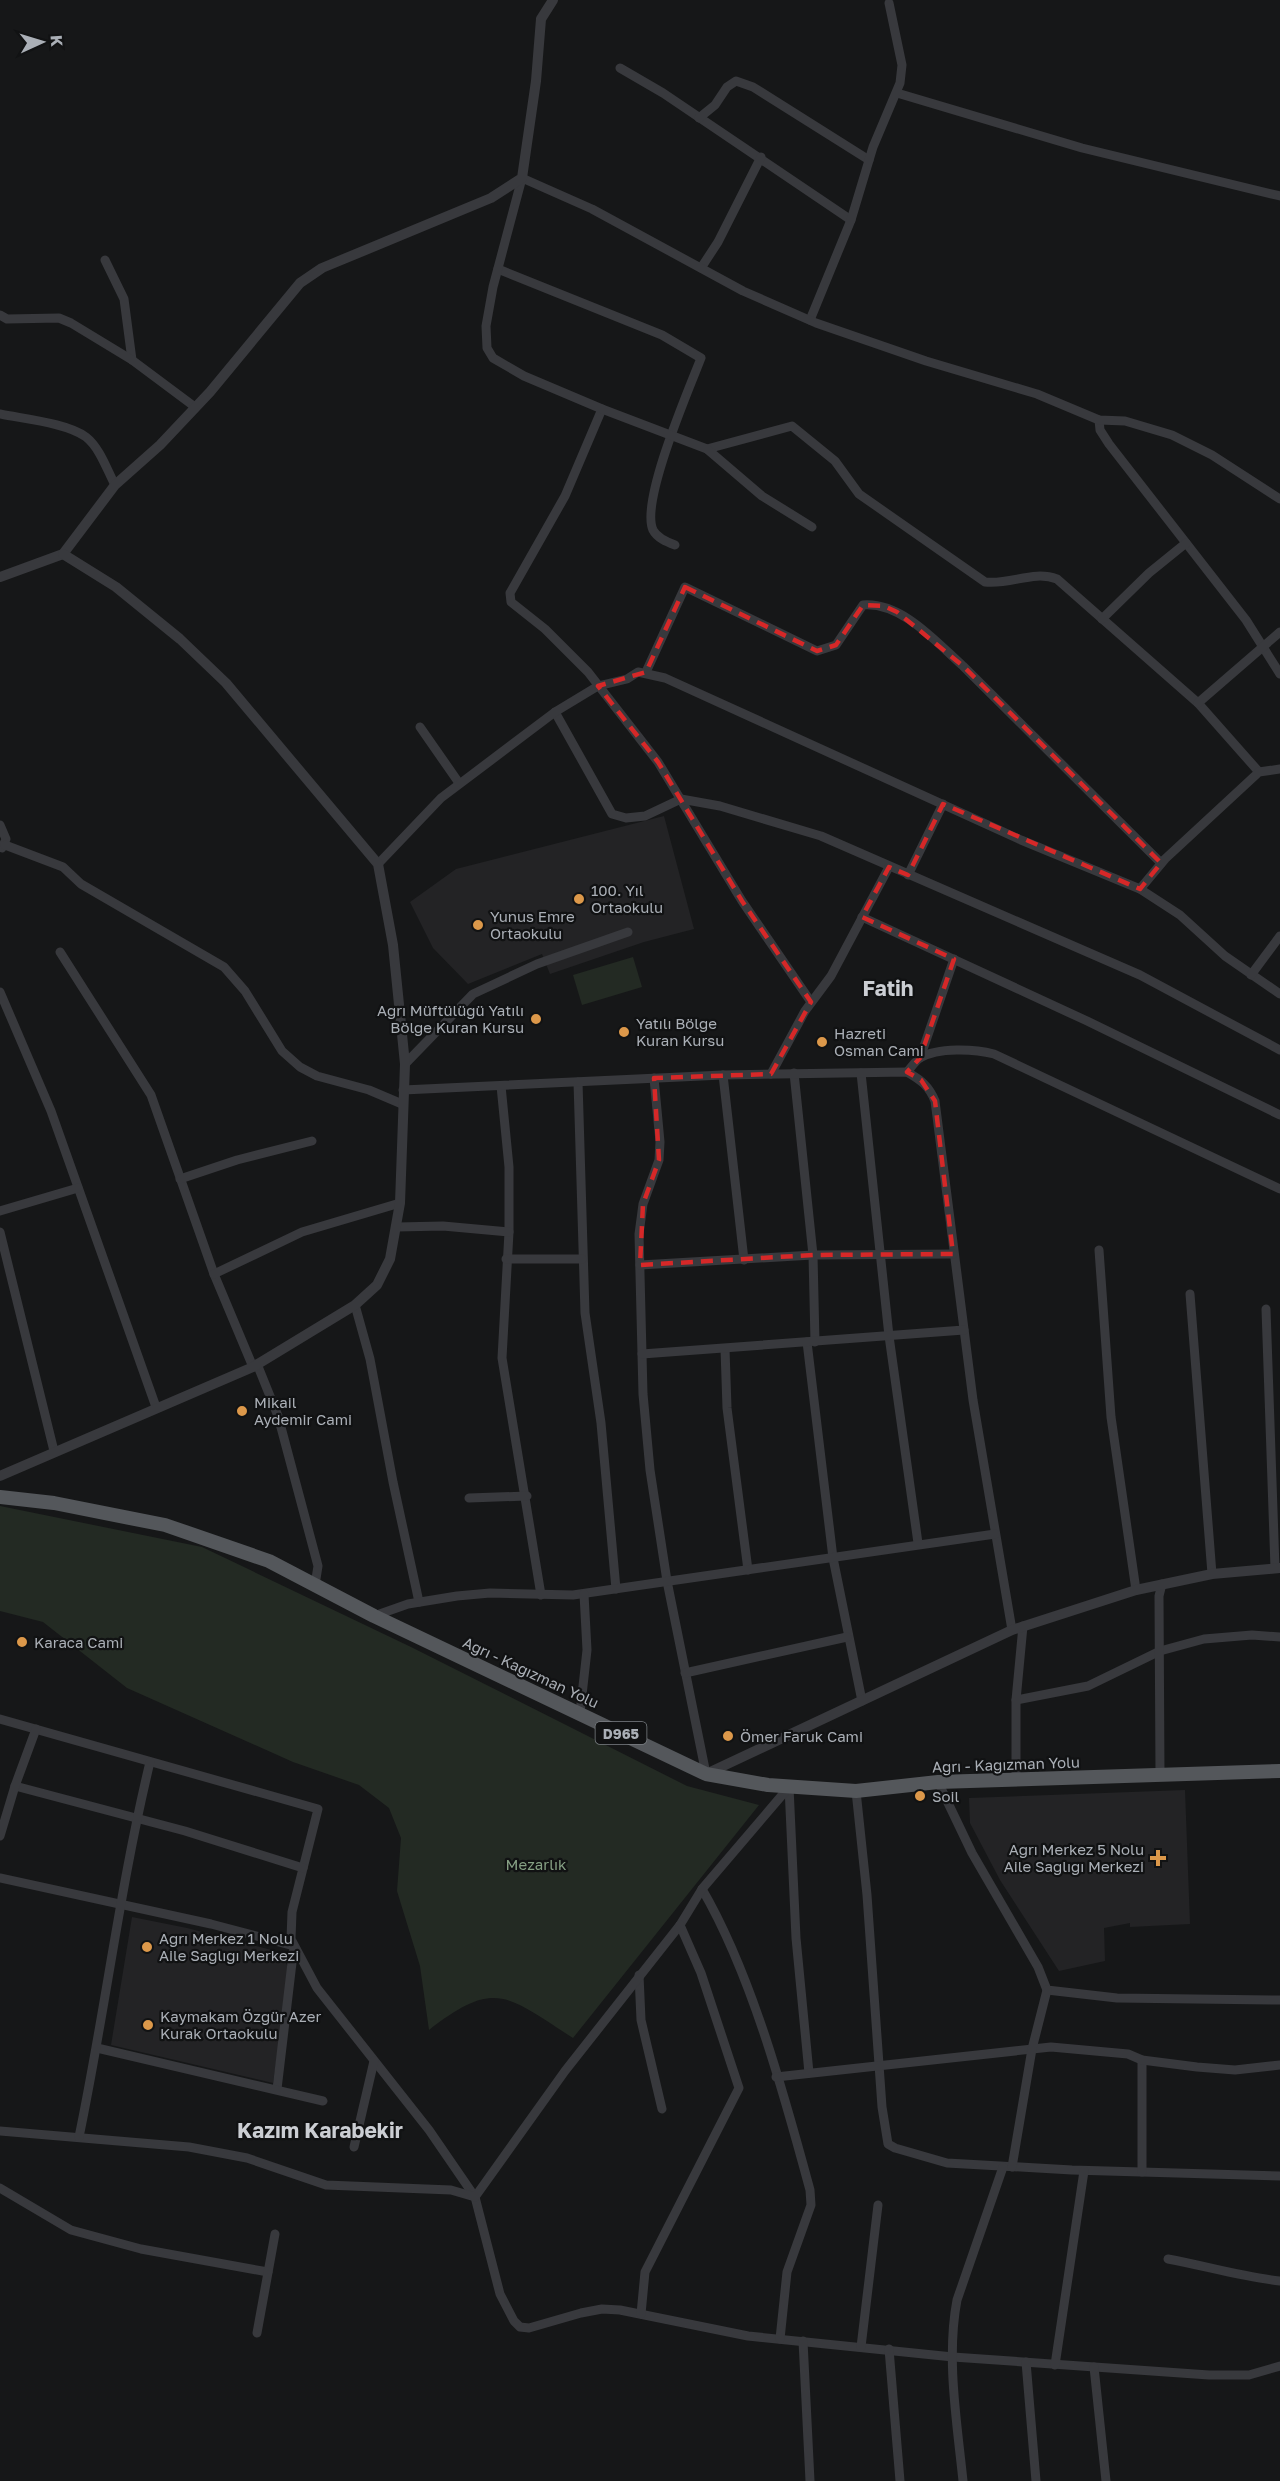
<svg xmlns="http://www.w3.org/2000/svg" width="1280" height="2481" font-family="'Golos Text',sans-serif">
  <rect width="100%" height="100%" fill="#161718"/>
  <!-- built -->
  <g fill="#232325">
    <polygon points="664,816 694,929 644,942 550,974 542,954 468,984 433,948 410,902 456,869"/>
    <polygon points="1185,1790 1190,1924 1130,1927 1130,1923 1104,1928 1105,1961 1059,1971 1000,1880 970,1823 969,1798"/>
    <polygon points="132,1917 187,1928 279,1952 290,1970 273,2083 111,2045"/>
  </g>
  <!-- green -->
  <g fill="#232a23">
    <polygon points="633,957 642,987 582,1005 573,975"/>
    <path d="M0,1506l202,41 209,100 276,139 72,19 -186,233c-66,-42 -77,-60 -144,-8l-9,-64 -23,-75 4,-53 -12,-30 -30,-23 -66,-23 -166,-74 -84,-66 -43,-11z"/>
  </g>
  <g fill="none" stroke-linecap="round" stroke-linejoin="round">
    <!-- minor -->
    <g stroke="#38393d" stroke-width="9">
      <polyline points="620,68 663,93 851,220"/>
      <polyline points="897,93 1082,148 1280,196"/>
      <polyline points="699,118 715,105 727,87 736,81 753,87 869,160"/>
      <polyline points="105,260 124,299 132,360"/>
      <polyline points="701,268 718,242 761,157"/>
      <path d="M498,269l164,66 39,23c-12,31 -61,144 -48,172 4,8 14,12 22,15"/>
      <polyline points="0,315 7,319 59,318 71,323 132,360 195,407"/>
      <polyline points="810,320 851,220 873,147 900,83 902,65 889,3"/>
      <polyline points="602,409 565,496 510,593 511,602 545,629 588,672 658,762 742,901 811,1002"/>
      <path d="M0,414c24,5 67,9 86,23 14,11 21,33 29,48"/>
      <polyline points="1099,420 1100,430 1109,444 1246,620 1280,674"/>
      <path d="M707,449l85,-23 43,35 24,33 126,88c26,3 48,-12 72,-3l141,124 61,69"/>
      <polyline points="812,527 762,496 707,449 602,409 524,376 493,358 487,348 486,326 493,287 522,178 592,209 743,291 816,323 926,361 1037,394 1099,420 1125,421 1172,435 1212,455 1280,499"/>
      <polyline points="1102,619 1149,573 1186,543"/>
      <path d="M646,672l39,-85 132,64 19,-6 27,-40c39,-3 73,37 100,61l198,197"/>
      <polyline points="1198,703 1280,632"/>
      <polyline points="555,712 612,814 626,818 645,816 681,799 720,806 821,836 1140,975 1280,1050"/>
      <polyline points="420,727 459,783"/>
      <polyline points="0,825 6,839 2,848"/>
      <polyline points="5,845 63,867 81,884 224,967 245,991 282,1051 300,1067 317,1076 369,1090 402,1104"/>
      <polyline points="378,864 441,798 555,712 598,686 627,679 638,672 665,678 1021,840 1140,889 1180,915 1225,956 1280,994"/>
      <polyline points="908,875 943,804"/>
      <polyline points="1140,889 1165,859 1259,772 1280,769"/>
      <polyline points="862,917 1085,1020 1280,1115"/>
      <polyline points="60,952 151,1095 214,1274 253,1367"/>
      <polyline points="1251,975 1280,936"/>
      <polyline points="0,992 51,1111 156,1407"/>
      <polyline points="920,1058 954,959"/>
      <polyline points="405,1064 473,994 537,964 628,932"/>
      <path d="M907,1072c4,-4 8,-11 13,-14 18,-11 55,-9 74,-4l286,135"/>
      <polyline points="794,1073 813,1255 815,1342"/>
      <polyline points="861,1073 889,1336 918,1543"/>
      <polyline points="771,1074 805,1011 831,976 889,867"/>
      <polyline points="723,1075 744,1260"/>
      <polyline points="654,1078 660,1142 659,1160 643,1204 639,1234 643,1394 650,1470 667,1581 706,1774"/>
      <polyline points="578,1082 585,1313 601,1423 616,1589"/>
      <polyline points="501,1086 509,1167 509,1232 502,1358 541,1595"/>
      <path d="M403,1090l320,-15 184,-3c14,8 22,14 28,29l38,299 39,230"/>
      <polyline points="180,1179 237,1160 312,1141"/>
      <polyline points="0,1211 78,1188"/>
      <polyline points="397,1227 443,1226 509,1232"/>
      <polyline points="0,1232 54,1451"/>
      <polyline points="1099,1250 1111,1417 1136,1590"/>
      <polyline points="506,1259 582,1259"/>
      <polyline points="640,1265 813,1255 953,1254"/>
      <polyline points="214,1274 302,1232 400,1203"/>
      <polyline points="1190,1294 1212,1574"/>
      <polyline points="355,1305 370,1359 393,1482 419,1602"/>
      <polyline points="1266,1309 1275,1568"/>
      <polyline points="807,1342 833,1558 862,1701"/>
      <polyline points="725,1349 727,1408 748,1570"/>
      <polyline points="642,1354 964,1330"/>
      <polyline points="257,1364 278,1416 318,1566 315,1585"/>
      <polyline points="469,1498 527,1496"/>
      <polyline points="374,1616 408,1604 457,1596 490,1593 573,1595 995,1534"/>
      <polyline points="685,1673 847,1637"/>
      <polyline points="1016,1700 1088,1686 1160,1651 1204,1639 1252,1635 1280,1637"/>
      <polyline points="580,1713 587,1650 584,1594"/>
      <polyline points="0,1719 318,1809 292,1912 291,1939 317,1988 429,2130 475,2197 500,2294 514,2321 520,2327 529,2328 581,2313 602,2309 620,2310 748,2336 953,2357 1209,2375 1249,2375 1280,2366"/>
      <polyline points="1160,1775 1159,1596 1162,1584"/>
      <polyline points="1016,1780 1016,1700 1023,1626"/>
      <polyline points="938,1782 972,1853 1038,1967 1047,1990 1117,1998 1280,2000"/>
      <polyline points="15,1786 185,1831 303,1868"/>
      <polyline points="789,1787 796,1938 809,2073"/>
      <polyline points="856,1791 867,1895 882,2107 888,2144 895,2148 947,2163 1072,2170 1280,2176"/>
      <polyline points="0,1836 15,1786 36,1729"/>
      <polyline points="0,1878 211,1924 294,1946 277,2089"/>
      <path d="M702,1889c49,84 82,205 108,301l1,15 -24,67 -7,67"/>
      <polyline points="639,1975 641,2020 662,2109"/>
      <polyline points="97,2048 323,2101"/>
      <polyline points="1142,2060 1142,2172"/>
      <polyline points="776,2077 1051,2047 1128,2054 1142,2060 1197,2067 1235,2070 1280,2065"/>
      <polyline points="0,2131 189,2147 247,2158 326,2185 451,2190 475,2197 565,2071 680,1925 702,1889 789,1787"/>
      <path d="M79,2137c26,-125 41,-251 71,-375"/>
      <polyline points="354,2147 374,2061"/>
      <polyline points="1012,2167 1032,2049 1047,1990"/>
      <polyline points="0,2188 71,2230 141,2249 268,2272"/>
      <path d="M1168,2259c38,7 74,18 112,22"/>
      <polyline points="641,2314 645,2272 739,2088 701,1973 680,1925"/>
      <polyline points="257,2333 275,2234"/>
      <polyline points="803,2341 810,2481"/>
      <polyline points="861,2347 878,2205"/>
      <polyline points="889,2349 900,2481"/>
      <polyline points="1026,2362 1036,2481"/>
      <polyline points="1055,2365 1084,2171"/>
      <polyline points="1094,2367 1106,2481"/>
      <path d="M963,2481c-6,-59 -17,-123 -6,-181l46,-133"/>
    </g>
    <!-- tertiary -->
    <g stroke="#38393d" stroke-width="10">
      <polyline points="0,577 63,554 115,485 160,445 210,392 300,283 322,268 491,198 522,178 536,81 541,19 553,0"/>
      <polyline points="0,1476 253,1367 355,1305 377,1285 390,1259 400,1203 405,1064 393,945 378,864 226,683 180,639 116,587 63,554"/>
      <polyline points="706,1774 1012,1630 1136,1590 1212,1574 1280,1568"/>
    </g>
    <!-- primary -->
    <polyline stroke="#54575b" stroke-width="14" points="0,1497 54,1503 165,1525 269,1561 374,1616 706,1774 768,1785 856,1791 938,1782 1280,1771"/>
  </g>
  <!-- marked area -->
  <path fill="none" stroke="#d62828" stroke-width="4.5" stroke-dasharray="12 8" stroke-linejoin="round" d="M685,587l132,64 19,-6 27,-40 21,1 13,6 66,54 198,197 -21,26 -197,-85 -35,71 -19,-8 -27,50 92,42 -34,99 -13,14 14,8 14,21 18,153 -140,1 -173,10 3,-61 16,-44 -5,-82 117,-4 40,-72 -69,-101 -84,-139 -60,-76 48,-14z"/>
  <!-- markers -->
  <g fill="#dc984a" stroke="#111213" stroke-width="2">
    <circle cx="579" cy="899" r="6"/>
    <circle cx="478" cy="925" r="6"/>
    <circle cx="536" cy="1019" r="6"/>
    <circle cx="624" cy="1032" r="6"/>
    <circle cx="822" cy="1042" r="6"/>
    <circle cx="242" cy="1411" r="6"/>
    <circle cx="22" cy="1642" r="6"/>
    <circle cx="728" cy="1736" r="6"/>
    <circle cx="920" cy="1796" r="6"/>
    <path d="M1155 1849h6v6h6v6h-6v6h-6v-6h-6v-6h6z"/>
    <circle cx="147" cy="1947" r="6"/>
    <circle cx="148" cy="2025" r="6"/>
  </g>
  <g text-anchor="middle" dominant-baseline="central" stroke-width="4.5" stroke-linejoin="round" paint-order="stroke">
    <!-- shield labels -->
    <rect fill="#111213" stroke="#7c8085" stroke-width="1.5" x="595.5" y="1722" width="51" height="22" rx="4.5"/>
    <g font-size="14" font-weight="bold" fill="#aaafb6">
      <text x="621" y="1733">D965</text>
    </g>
    <!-- poi labels -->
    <g font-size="15" fill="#aaafb6" stroke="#111213" text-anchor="start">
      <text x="591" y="890">100. Yıl<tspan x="591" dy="17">Ortaokulu</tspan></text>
      <text x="490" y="916">Yunus Emre<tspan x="490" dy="17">Ortaokulu</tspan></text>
      <text x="524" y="1010" text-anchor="end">Ağrı Müftülüğü Yatılı<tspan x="524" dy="17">Bölge Kuran Kursu</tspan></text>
      <text x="636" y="1023">Yatılı Bölge<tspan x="636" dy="17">Kuran Kursu</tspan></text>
      <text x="834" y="1033">Hazreti<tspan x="834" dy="17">Osman Cami</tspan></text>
      <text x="254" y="1402">Mikail<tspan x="254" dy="17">Aydemir Cami</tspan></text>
      <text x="34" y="1642">Karaca Cami</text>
      <text x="740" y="1736">Ömer Faruk Cami</text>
      <text x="932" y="1796">Soil</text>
      <text x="1144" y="1849" text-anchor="end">Ağrı Merkez 5 Nolu<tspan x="1144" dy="17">Aile Sağlığı Merkezi</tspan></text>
      <text x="159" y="1938">Ağrı Merkez 1 Nolu<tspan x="159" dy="17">Aile Sağlığı Merkezi</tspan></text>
      <text x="160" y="2016">Kaymakam Özgür Azer<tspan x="160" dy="17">Kurak Ortaokulu</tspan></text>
    </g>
    <!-- street labels -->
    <g font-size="15" fill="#aaafb6" stroke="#111213">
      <text transform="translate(531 1672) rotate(25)">Ağrı - Kağızman Yolu</text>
      <text transform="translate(1006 1764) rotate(-2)">Ağrı - Kağızman Yolu</text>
    </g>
    <!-- park labels -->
    <g font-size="15" fill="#859f83" stroke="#111213">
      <text x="536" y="1864">Mezarlık</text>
    </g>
    <!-- district labels -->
    <g font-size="21" font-weight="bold" fill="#cbced3" stroke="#111213">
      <text x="888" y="988">Fatih</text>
      <text x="320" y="2130">Kazım Karabekir</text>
    </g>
  </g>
  <!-- north arrow -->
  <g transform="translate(42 42) rotate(86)" stroke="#111213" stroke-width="4.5" paint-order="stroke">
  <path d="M0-4.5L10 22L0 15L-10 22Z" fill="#aaafb6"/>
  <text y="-9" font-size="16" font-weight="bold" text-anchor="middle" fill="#aaafb6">K</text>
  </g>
</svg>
